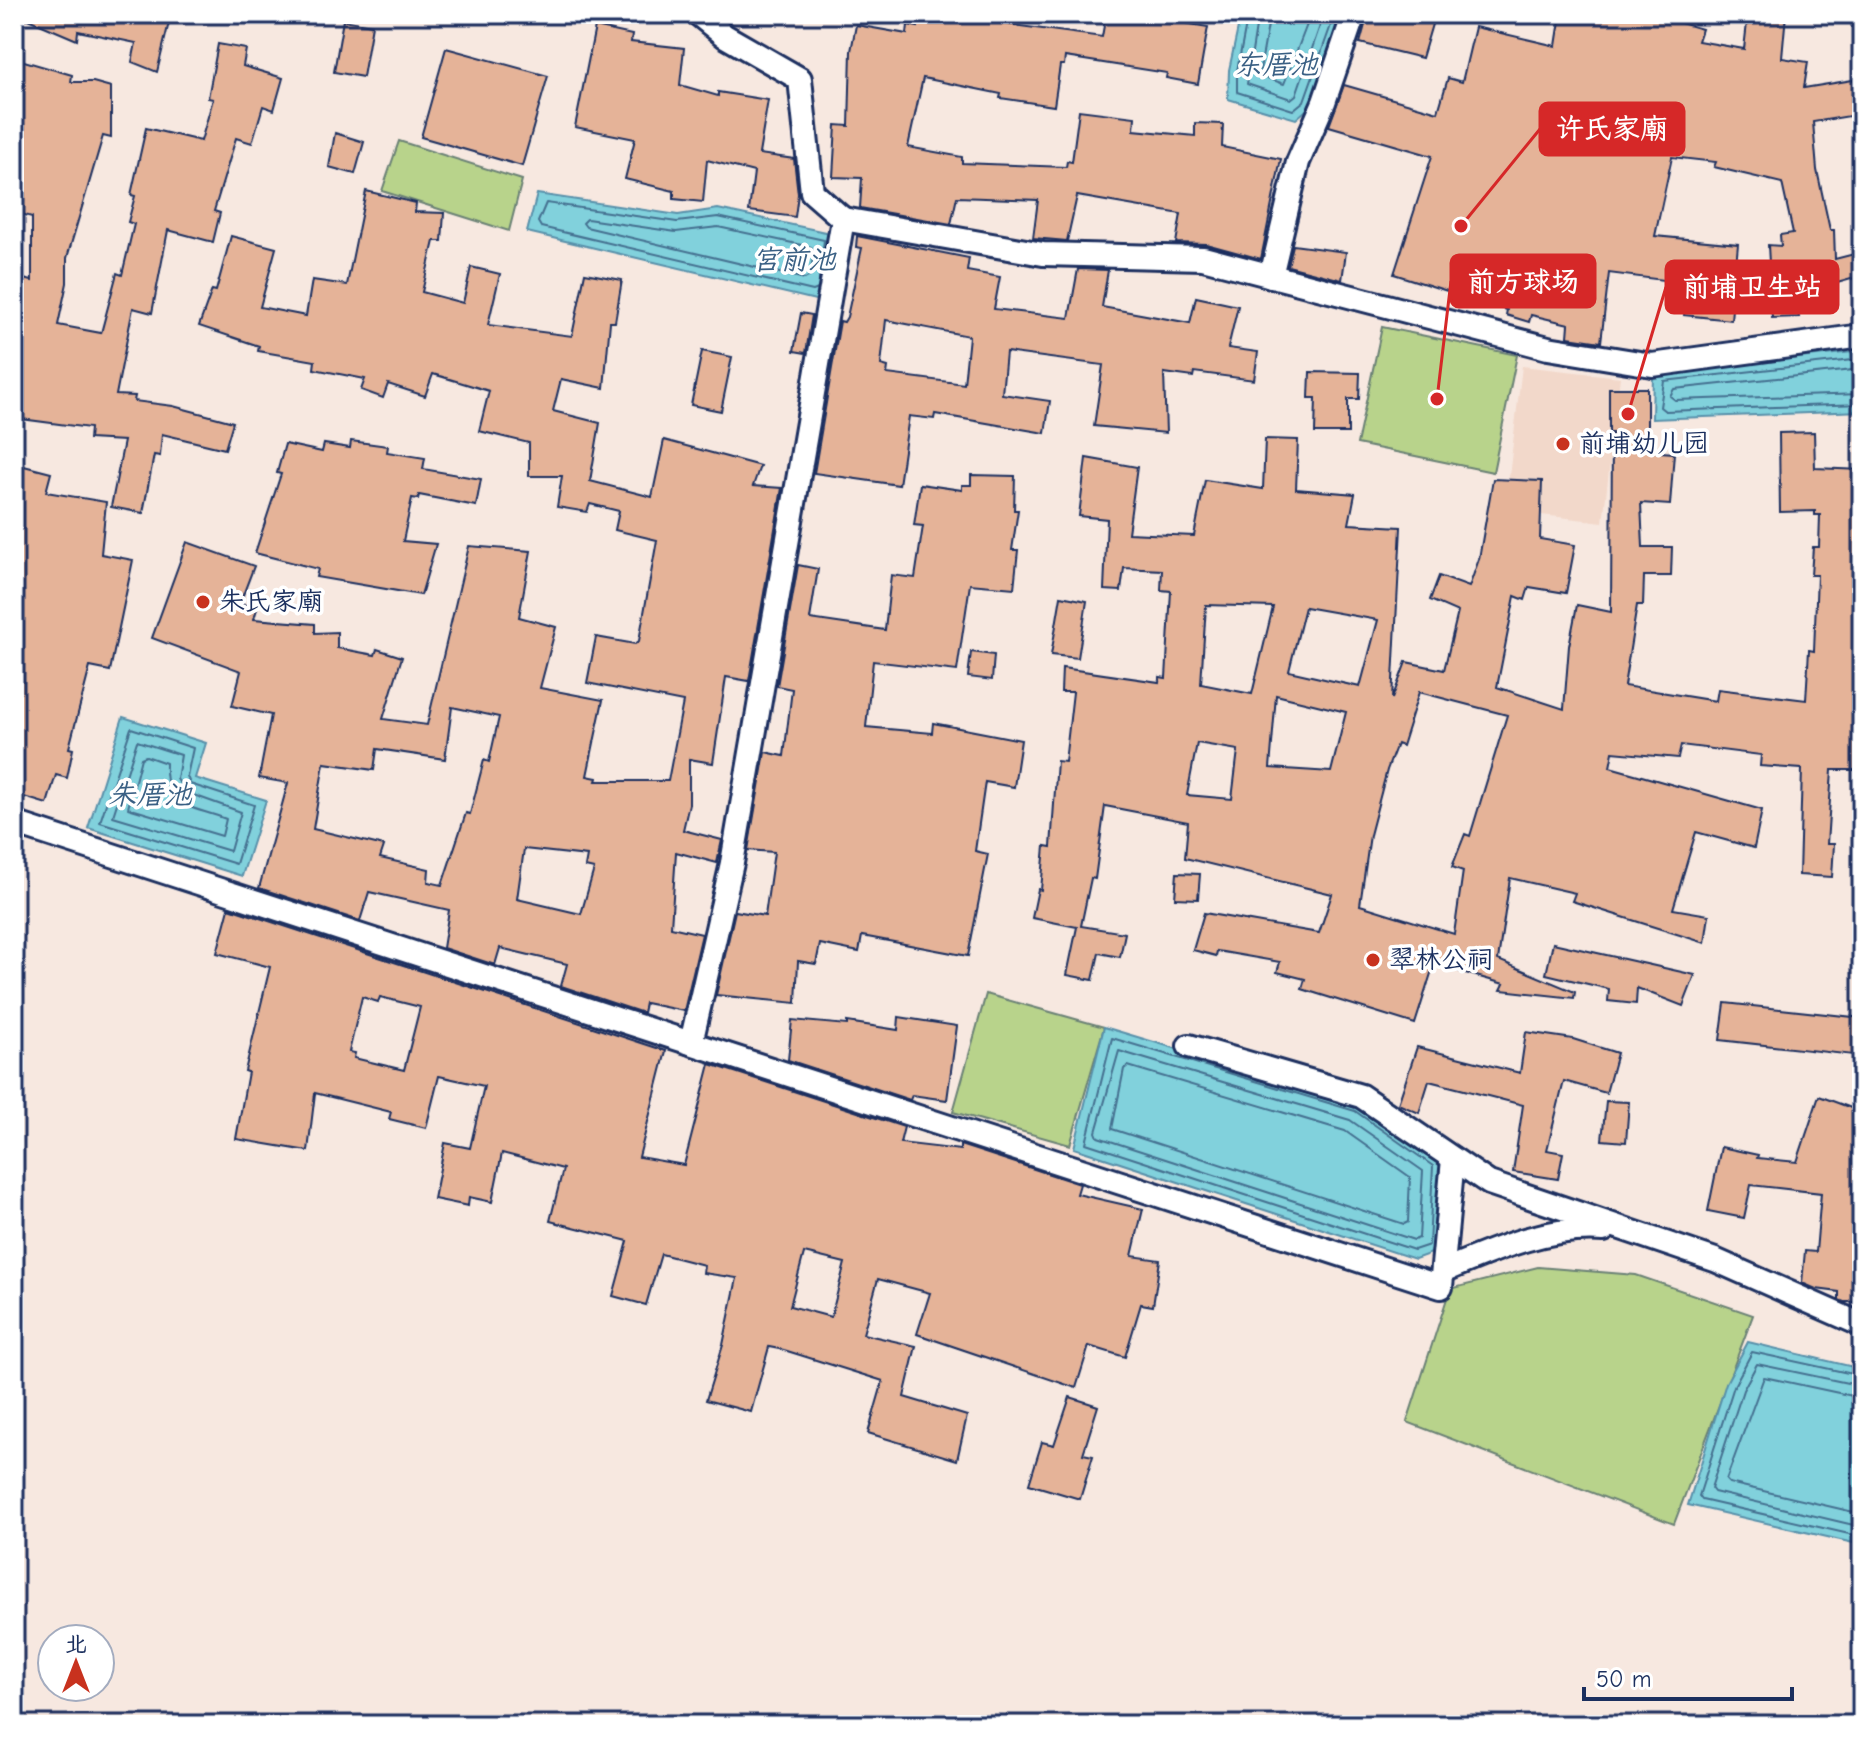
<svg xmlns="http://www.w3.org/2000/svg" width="1876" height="1739" font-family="'Comic Neue','LXGW WenKai TC',sans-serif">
  <rect width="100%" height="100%" fill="#f7e8e0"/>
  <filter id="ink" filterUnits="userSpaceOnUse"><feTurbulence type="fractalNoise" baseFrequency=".0125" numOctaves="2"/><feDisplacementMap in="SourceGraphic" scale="16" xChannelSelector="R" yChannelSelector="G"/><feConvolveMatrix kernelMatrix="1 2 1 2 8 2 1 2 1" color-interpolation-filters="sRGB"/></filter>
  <g filter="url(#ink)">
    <!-- built -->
    <polygon fill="#f2d8ca" points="1522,366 1620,377 1603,522 1505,511"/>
    <!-- green -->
    <g fill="#b8d38b" stroke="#6a8174" stroke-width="2">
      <polygon points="399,141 522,180 509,231 382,191"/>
      <polygon points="1382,327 1517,355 1493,472 1357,444"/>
      <polygon points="986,994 1104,1027 1070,1145 953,1112"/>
      <polygon points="1538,1267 1636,1275 1753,1315 1674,1524 1407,1422 1450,1289"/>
    </g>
    <!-- water -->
    <g fill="#81d1dc" stroke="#5890aa" stroke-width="2">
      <polygon points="1241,14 1343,14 1311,106 1296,119 1228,99 1229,70"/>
      <polygon points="537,194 678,215 718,209 835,234 824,302 527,232"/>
      <polygon points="1862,351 1862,411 1652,419 1653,374"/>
      <polygon points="123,717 206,743 195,778 266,800 242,876 88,828"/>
      <polygon points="1104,1027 1358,1103 1442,1162 1437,1251 1415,1259 1074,1148"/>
      <polygon points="1748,1342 1862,1369 1862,1545 1688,1505 1726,1383"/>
    </g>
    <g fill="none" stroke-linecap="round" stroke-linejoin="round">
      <!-- shore -->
      <g stroke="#447090" stroke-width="2">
        <polyline points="1248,14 1237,71 1237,92 1293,110 1304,101 1335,14"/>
        <polyline points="1258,14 1247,84 1291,99 1296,95 1324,14"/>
        <polyline points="1270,14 1259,75 1284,84 1311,14"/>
        <polygon points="587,219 676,232 718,227 811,247 814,251 810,276 805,279 586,227 583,223"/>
        <polyline points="818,289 813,291 541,227 538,222 546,203 677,222 718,217 824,240 819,281"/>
        <polyline points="1862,359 1664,381 1660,407 1665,411 1862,404"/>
        <polyline points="1862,369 1674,389 1670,396 1675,400 1862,394"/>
        <polygon points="131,728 193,748 187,776 190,784 254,805 236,864 100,822"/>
        <polygon points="137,741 181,755 177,779 185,792 241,812 230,851 113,816"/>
        <path d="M146,756l20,7c-2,47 24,42 60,56l-4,17 -94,-28 13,-50z"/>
        <polygon points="1112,1038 1355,1111 1433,1166 1429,1245 1414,1250 1086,1143"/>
        <polygon points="1119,1051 1350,1120 1423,1171 1419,1238 1414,1240 1098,1137 1096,1132"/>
        <polygon points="1128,1066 1345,1131 1410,1177 1408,1222 1404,1224 1112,1129 1124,1069"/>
        <polyline points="1862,1376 1752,1352 1734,1386 1699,1496 1702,1500 1862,1537"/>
        <polyline points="1862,1386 1757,1364 1743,1390 1711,1488 1714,1492 1862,1527"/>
        <polyline points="1862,1398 1764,1377 1726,1480 1729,1483 1862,1514"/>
      </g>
    </g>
    <!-- building -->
    <g fill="#e5b398" stroke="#1b2f5e" stroke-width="2" fill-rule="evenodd">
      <polygon points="16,14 171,14 157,72 132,62 136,43 78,31 77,40"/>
      <polygon points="919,14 992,14 991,22 1102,37 1106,14 1131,14 1208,27 1198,84 1166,78 1167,73 1065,57 1064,65 1060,65 1054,106 1000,98 1001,94 923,78 908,147 962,157 962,163 1066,167 1067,161 1072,162 1079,110 1135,117 1134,130 1195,136 1195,123 1223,124 1222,147 1281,159 1261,259 1206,244 1176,243 1181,214 1077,196 1067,241 1033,238 1038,200 957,197 951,224 860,208 862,178 833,177 836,125 849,126 851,51 856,25 907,34 908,25 918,27"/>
      <polygon points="1368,14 1435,14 1422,58 1360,43"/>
      <polygon points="1561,14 1649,14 1702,29 1698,41 1744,49 1748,14 1786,14 1782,58 1808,62 1804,88 1859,79 1862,114 1813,122 1817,170 1830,230 1834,230 1835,259 1862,252 1862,276 1830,285 1830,312 1798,312 1799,317 1772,318 1768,245 1781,246 1780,235 1793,233 1782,183 1714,167 1716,162 1672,157 1655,236 1738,244 1731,320 1684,315 1687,283 1609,273 1601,342 1568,337 1569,324 1531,315 1529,322 1506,315 1507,310 1394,274 1432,156 1329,126 1344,85 1438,112 1448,78 1462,82 1475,27 1556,46"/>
      <polygon points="343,20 372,25 363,77 334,72"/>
      <polygon points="595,27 632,35 631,42 684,48 680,85 718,96 718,92 768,100 759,154 794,159 798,194 795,217 749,211 754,172 707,160 703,202 674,199 674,191 625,179 635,139 575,127"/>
      <polygon points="218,44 246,49 243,66 283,78 274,110 263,106 252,143 236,138 214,211 220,213 213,242 168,230 152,313 133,308 116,395 135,396 134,401 173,406 233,422 225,449 162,434 160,456 154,455 143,513 111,507 124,441 89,439 90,428 14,418 14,300 19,278 32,281 32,217 14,212 14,58 72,75 71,82 93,82 111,87 111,138 103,136 67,258 67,283 58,325 101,333 117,273 122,275 134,224 128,222 135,196 131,195 146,128 201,141 213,99 208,98"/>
      <polygon points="446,48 548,76 522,166 421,137"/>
      <polygon points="335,133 364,142 355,174 329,167"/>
      <path d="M366,191l50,12 -1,9 29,1 -2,28h-8l-12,51 41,11 8,-36 29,7 -12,51 84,11 13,-63 37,7 -7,42h-5l-6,66 -43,-9 -8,32 47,12 -10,58 62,16 12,-57 96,26 -7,20 29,2 -33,193 -23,-4 -13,86 -24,-4v45l-6,26 39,10 -5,23 -41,-11 -5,75 31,7 -18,77 -39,-8 -2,10 -82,-27 6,-22 -67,-16 -5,17 -52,-17 6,-38 -80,-18 -9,29 -101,-33 29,-105 -29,-5 12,-63 -39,-9 9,-35 -89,-33 35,-96 67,24 -14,37 17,6 -3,10 61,5v9l22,-1v16l38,7 2,-6 25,8 -19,62 44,6 42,-179 62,5 -12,66 37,10 -16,61 63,12 -16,76 10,2 -1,3h72l15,-79 -96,-19 9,-46 39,7 4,-3 18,-101 -42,-10 4,-19 -29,-7 -3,8 -30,-5 5,-31h-33v-33l-50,-12 10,-40 -56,-17 -8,22 -37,-12 -5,14 -22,-8 4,-11 -51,-10 1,-8 -57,-10 1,-5 -60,-20 13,-36 4,1 15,-55 45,12 -16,59 46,9 6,-36 35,5zM452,707l47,10 -10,45 -5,-2 -14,54 -4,-1 -24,72 -14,-3 1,-13 -49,-11 4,-12 -71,-17 11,-66 50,7 3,-21 68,10zM524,849l63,7 -2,11 9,2 -13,45 -64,-15z"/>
      <path d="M857,236l112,22 -2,13 33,6 -6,32 75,9 9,-49 30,1 -6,37 88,16 6,-26 42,9 -10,42 30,4 -4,28 -60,-8 -1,5 -29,-4 2,60 -72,-7 9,-61 -97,-13 -4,42 48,7 -5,32 -110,-19 -1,5 -25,-3 -10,69 -85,-12 26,-152 4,1 3,-5 15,-69 -6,-1zM886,320l83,16 -5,48 -77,-10 1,-7 -7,-2z"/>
      <polygon points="1293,245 1346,252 1342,280 1288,266"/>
      <polygon points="801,313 812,315 806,353 794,351"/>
      <polygon points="702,351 732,357 721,411 691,405"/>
      <polygon points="1310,372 1360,373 1359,399 1348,399 1348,433 1315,433 1316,398 1309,398"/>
      <path d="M1609,388h38v63l27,2 -4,52 -29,-2 2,44h29l-1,29h-27l-1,29h-6l-13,81 92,15 2,-12 88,11 3,-50 5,1 3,-76h-6l2,-28h6l1,-32h-5v-4l-35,1 -1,-79 35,-1 1,36 47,2v300h-30l-5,74h7l-2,33 -33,-2 3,-106 -42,-3 1,-11 -80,-10 -3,13 -65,-6 -3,15 152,43 -8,38 -58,-16 -23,77 36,6 -4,28 -133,-42 3,-8 -65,-15 -12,82 77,32 -1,6 -73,-8 3,-6 -70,-20 -19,60 -113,-35 3,-10 -28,-7 3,-10 -63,-11 -1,5 -23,-6 11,-37 115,20 13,-39 -147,-36 3,-36 -83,-16 -10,73 -4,-1 -10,48 44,7 -5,24 -21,-4 -6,27 -26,-5 10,-48 -45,-9 6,-29 3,1 4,-44 6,1 6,-86 8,1 8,-70h-12l1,-24 97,14 1,-5 6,1 5,-87 -10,-1 1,-20 -38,-2 -3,23 -17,-1 3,-71 -28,-3 7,-58 51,9 -9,66 66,3 11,-56 58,9 2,-50 33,1 -2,49 59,5 -6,30 52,3 -9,172 14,-37 38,8 14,-58 -28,-12 9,-24 30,11 10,-28 14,-80 49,2 -2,58 35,6 -9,48 -37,-6 -4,13 -10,-4 -18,91 67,22 5,-63 8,-41 34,7 1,-179h-3zM1206,605l67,2 -21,87 -51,-10zM1305,607l73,13 -18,67 -71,-16zM1419,692l88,23 -37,121 -5,-2 -13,33 11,4 -9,63 -94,-29 10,-70 17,-65 10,-26 5,2zM1276,695l70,17 -15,60 -61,-4zM1197,743l41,7 -6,49 -45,-4z"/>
      <polygon points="351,441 388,446 387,452 425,458 423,469 481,479 476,506 419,495 418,499 412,498 403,541 436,544 421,595 316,577 318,569 255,553 281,474 277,473 285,444 322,452 324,444 350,448"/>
      <polygon points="20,465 51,473 46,492 106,502 101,554 133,560 110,671 90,667 69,748 73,749 67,778 56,775 47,804 14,794 14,488"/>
      <polygon points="971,475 1015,476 1014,510 1018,510 1012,550 1018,550 1014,588 970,584 957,671 873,661 866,727 932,733 933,723 1021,740 1014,787 985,782 975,851 988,854 968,956 862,936 859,952 820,944 816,964 798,961 796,1003 716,995 735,911 765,916 774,852 748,850 765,752 784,756 792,689 777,686 798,565 818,569 810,619 885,630 891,575 915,578 923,526 914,525 920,484 962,490 962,485 971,485"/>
      <polygon points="1061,596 1087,601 1078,658 1051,655"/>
      <polygon points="971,652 994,655 992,680 968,677"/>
      <polygon points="1177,873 1200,874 1198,899 1175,898"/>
      <path d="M229,908l437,143 -27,106 45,8 26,-101 194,63 -4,16 60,7v-5l120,39 -3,10 66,15 -11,47 28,4 -7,46 -12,-2 -16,53 -36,-11 -13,42 -159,-54 13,-41 -52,-14 -15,55 53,12 -12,51 63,19 -10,44 -89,-27 15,-52 -99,-31 -15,-3 -18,65 -45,-12 17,-55 14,-67 -34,-5 1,-8 -43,-11 -15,51 -33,-9 15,-55 -78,-20 13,-52 -61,-16 -10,49 -23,-5 -1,9 -34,-7 11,-56 25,5 14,-62 -45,-10 -13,52 -37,-9 2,-7 -76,-19 -7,58 -72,-12 12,-67 -3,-1 25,-104 -53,-14zM362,997l16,5 2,-5 40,10 -16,63 -50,-12 1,-5 -6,-1zM804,1253l41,10 -14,54 -41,-11z"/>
      <polygon points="1553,943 1695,975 1683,1006 1637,988 1636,1004 1608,1001 1609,989 1546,974"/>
      <polygon points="1725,1003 1862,1018 1862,1056 1720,1040"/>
      <polygon points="899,1017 957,1026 947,1100 912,1095 910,1100 788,1060 792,1020 847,1025 847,1022 898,1030"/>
      <polygon points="1526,1032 1573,1039 1617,1053 1606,1093 1564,1081 1547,1150 1563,1153 1558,1179 1513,1172 1523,1105 1429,1081 1419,1113 1398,1104 1417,1047 1520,1073"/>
      <polygon points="1819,1096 1862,1112 1862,1302 1844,1302 1839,1300 1839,1292 1816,1289 1802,1283 1805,1251 1816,1252 1821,1193 1751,1185 1744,1218 1708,1211 1721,1147 1758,1155 1757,1158 1797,1162"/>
      <polygon points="1606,1101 1629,1102 1626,1142 1602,1140"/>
      <polygon points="1070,1397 1098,1406 1083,1454 1093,1456 1080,1499 1029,1484 1042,1442 1054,1445"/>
    </g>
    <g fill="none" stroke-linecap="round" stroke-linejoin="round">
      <defs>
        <g id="minor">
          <polyline points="698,14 725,36 800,79 812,192 843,219"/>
          <polyline points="1271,276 1298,162 1324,102 1354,14"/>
          <polyline points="14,823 1441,1287 1453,1159"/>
          <polyline points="691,1043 732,863 843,219 1043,254 1203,258 1548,348 1652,365 1862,336"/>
          <polyline points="1189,1046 1361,1096 1489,1183 1715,1260 1862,1325"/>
          <path d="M1448,1269c50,-21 100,-43 156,-39"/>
        </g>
      </defs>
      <!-- minor casing -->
      <use href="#minor" stroke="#1b2f5e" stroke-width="28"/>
      <!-- minor -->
      <use href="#minor" stroke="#fff" stroke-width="22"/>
    </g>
  </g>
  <!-- markers -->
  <g fill="#c8321e" stroke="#fff" stroke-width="3">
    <circle cx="1563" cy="444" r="8"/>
    <circle cx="203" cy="602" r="8"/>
    <circle cx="1373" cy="960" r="8"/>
  </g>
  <g text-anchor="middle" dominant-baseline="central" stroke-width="7" stroke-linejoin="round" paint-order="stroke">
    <!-- poi labels -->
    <g font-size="26" fill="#1b2f5e" stroke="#fff" text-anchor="start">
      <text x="1579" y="444">前埔幼儿园</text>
      <text x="219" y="602">朱氏家廟</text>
      <text x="1389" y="960">翠林公祠</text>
    </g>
    <!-- water labels -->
    <g font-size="28" font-style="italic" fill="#3a6084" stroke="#fff">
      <text x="1276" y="65">东厝池</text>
      <text x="794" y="260">宫前池</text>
      <text x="150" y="795">朱厝池</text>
    </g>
  </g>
  <!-- callouts -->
  <path fill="none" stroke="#d62828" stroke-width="3" d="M1461 226L1540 129M1437 399L1451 281M1628 414L1666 287"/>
  <g fill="#d62828" stroke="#fff" stroke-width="3">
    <circle cx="1461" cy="226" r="8"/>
    <circle cx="1437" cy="399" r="8"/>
    <circle cx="1628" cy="414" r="8"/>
  </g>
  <g fill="#d62828" stroke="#d62828" stroke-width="3">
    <rect x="1540" y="103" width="144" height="52" rx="8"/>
    <rect x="1451" y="255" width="144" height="52" rx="8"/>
    <rect x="1666" y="261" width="172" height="52" rx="8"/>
  </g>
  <g font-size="28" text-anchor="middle" font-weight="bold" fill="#fff">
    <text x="1612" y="138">许氏家廟</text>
    <text x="1523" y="291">前方球场</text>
    <text x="1752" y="296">前埔卫生站</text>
  </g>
  <!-- margin -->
  <rect width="1876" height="1739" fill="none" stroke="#fff" stroke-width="48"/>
  <rect x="24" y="24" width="1828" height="1691" fill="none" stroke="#1b2f5e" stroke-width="3" filter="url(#ink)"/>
  <!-- north arrow -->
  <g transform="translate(76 1663)"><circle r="38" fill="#ffffff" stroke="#a4acbf" stroke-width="2"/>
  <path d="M0-6L14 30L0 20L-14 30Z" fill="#c8321e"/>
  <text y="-12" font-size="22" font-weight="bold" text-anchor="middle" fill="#1b2f5e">北</text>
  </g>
  <!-- scale -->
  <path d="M1584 1687v12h208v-12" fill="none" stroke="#1b2f5e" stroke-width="4"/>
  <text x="1596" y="1687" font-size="24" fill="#1b2f5e" stroke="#ffffff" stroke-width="6" paint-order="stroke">50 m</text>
</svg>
